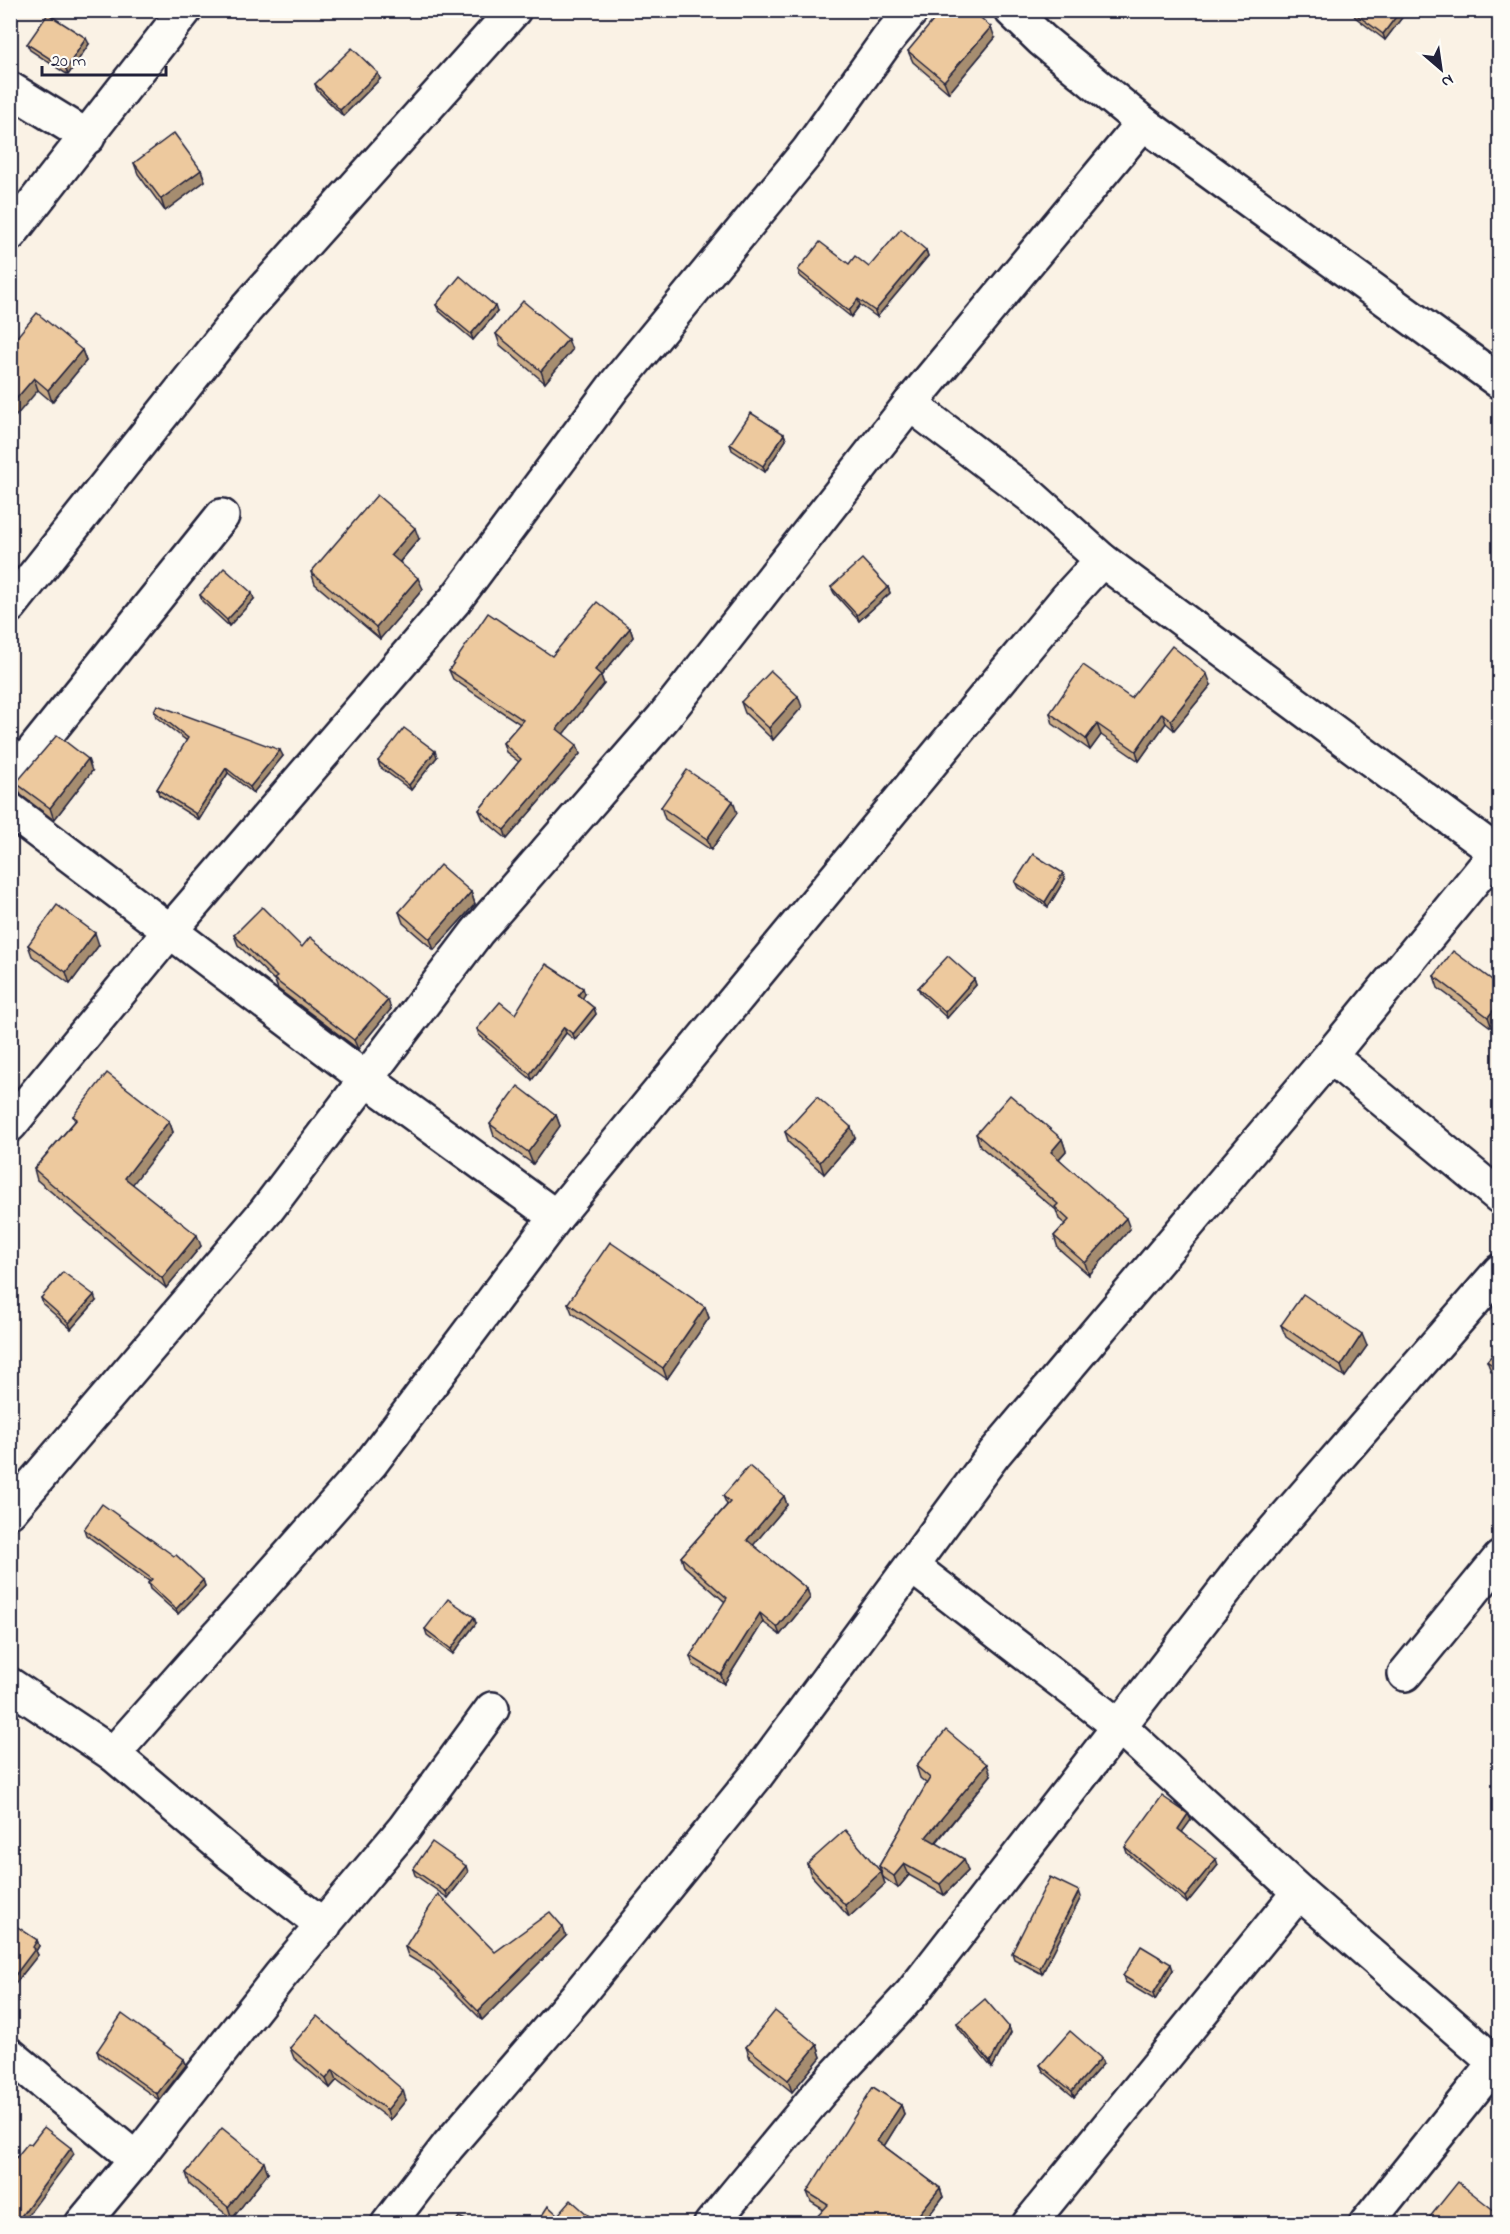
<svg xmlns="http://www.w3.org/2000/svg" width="1510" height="2234" font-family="'Indie Flower',sans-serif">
  <rect width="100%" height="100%" fill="#faf2e5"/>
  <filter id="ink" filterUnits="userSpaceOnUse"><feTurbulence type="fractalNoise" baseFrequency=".0167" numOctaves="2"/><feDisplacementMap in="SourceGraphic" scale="12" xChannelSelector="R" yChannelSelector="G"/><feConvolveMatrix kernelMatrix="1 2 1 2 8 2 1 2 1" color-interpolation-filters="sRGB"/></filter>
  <g filter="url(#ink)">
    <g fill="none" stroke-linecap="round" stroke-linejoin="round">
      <defs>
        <g id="minor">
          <polyline points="1011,10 1042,40 1143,123 1500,382"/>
          <polyline points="10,89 88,137"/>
          <polyline points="1102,560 1500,855"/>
          <polyline points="10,606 246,309 514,10"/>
          <polyline points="10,780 222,516"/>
          <polyline points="10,810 170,931 10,1125"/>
          <polyline points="1330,1056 1500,1197"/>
          <polyline points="556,1217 366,1079 170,931 455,600 615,385 808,151 888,39 912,10"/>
          <polyline points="10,1511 266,1211 477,932 663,718 910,404"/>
          <polyline points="913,1567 1119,1726 1299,1892 1500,2067"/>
          <polyline points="1405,1674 1500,1558"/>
          <polyline points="10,1685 113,1754 232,1855 324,1926"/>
          <polyline points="113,1754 371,1463 556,1217 1067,598 1102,560 1031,496 910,404 1143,123"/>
          <polyline points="10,2055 136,2159 82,2224"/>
          <polyline points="136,2159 280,1976 404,1829 492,1709"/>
          <polyline points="388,2224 448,2146 579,1994 756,1776 994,1454 1330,1056 1497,852"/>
          <polyline points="711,2224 821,2091 912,1993 1247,1562 1500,1271"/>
          <polyline points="1029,2224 1299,1892"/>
          <polyline points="1366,2224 1500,2057"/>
        </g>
        <polyline id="tertiary" points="10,234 185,10"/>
      </defs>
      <!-- minor casing -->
      <use href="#minor" stroke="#22223b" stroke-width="38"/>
      <!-- tertiary casing -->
      <use href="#tertiary" stroke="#22223b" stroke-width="38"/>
      <!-- minor -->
      <use href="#minor" stroke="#fdfcf7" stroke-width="33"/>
      <!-- tertiary -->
      <use href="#tertiary" stroke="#fdfcf7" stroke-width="33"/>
    </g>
    <!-- wall -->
    <g fill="#ccad88" stroke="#22223b" stroke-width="1.5">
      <polygon points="1353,12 1404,15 1385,40 1355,17"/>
      <polygon points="995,38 949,93 913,62 908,51"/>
      <polygon points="27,44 89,44 68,75 30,50"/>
      <polygon points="380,79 343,116 317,90 315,84"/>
      <polygon points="134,163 201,170 205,181 165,211 138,174"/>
      <polygon points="926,250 928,256 877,317 860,305 851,317 800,276 798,270 849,264 869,267"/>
      <polygon points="436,305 497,312 473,340 439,311"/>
      <polygon points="496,334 572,350 545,383 500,345"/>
      <polygon points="10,345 82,350 86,361 52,402 38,390"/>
      <polygon points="784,434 786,440 765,472 732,450 730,444"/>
      <polygon points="419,539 400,562 423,589 380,639 315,584 311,572"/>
      <polygon points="831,587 888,587 890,593 859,621 834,593"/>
      <polygon points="200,595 254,599 229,626 202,601"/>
      <polygon points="630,628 633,637 601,676 604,684 563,734 580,754 507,839 483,819 479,810 519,762 506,752 503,743 520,724 453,679 449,670 552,656"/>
      <polygon points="1211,685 1174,730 1166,723 1139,761 1101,735 1090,750 1053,724 1050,713 1131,698"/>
      <polygon points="741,702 802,707 773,740 745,713"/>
      <polygon points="154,711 283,756 253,793 228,773 199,820 159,795 157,789 187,741 156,717"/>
      <polygon points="437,757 411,790 380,767 378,761"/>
      <polygon points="92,771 54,820 21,795 16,783"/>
      <polygon points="661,807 737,813 711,850 665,819"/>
      <polygon points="1065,879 1048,907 1018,888 1015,882"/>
      <polygon points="471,892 475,904 434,950 403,923 399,912"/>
      <polygon points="234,935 302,947 391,1009 358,1049 278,989 275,981 238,945"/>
      <polygon points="28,945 99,945 70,984 32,956"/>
      <polygon points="1434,976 1500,986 1500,1019 1492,1028 1438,988"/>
      <polygon points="974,979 976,985 947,1018 921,994 918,988"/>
      <polygon points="585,994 582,998 594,1008 596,1014 575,1040 566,1033 532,1080 479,1035 477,1029 515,1014"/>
      <polygon points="556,1115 560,1126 533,1164 494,1136 490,1124"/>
      <polygon points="73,1116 169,1121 173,1132 132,1184 201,1246 166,1288 37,1180 34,1169 75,1121"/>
      <polygon points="785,1132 855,1138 824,1174 789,1143"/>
      <polygon points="976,1134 1062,1139 1066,1151 1059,1159 1130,1229 1089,1275 1058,1248 1054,1236 1065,1224 1059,1219 1056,1210 980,1146"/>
      <polygon points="41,1298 96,1301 71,1329 43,1304"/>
      <polygon points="568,1303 705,1307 709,1318 667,1379 572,1313"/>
      <polygon points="1281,1325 1367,1346 1345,1377 1286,1337"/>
      <polygon points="1500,1346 1500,1378 1491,1371 1487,1361"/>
      <polygon points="723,1496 784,1496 787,1505 753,1545 807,1589 810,1598 780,1635 763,1622 724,1684 693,1665 690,1656 725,1602 684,1566 681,1557 727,1505"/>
      <polygon points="84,1529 203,1580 205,1586 178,1614 150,1589 148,1583 150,1582 86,1535"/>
      <polygon points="476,1623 453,1654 427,1635 425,1629"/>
      <polygon points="916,1766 991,1775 936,1843 968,1871 944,1895 909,1875 898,1888 883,1877 879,1866 927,1784 920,1778"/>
      <polygon points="1188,1814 1191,1820 1182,1832 1218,1865 1187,1903 1127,1853 1125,1847"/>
      <polygon points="807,1864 881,1872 885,1884 849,1917 811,1875"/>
      <polygon points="413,1869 468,1872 448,1898 415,1875"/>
      <polygon points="1081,1897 1042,1974 1014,1959 1012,1953"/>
      <polygon points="10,1922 37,1940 39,1946 36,1951 38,1955 15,1984 10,1981"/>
      <polygon points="566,1936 482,2020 433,1971 408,1956 405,1947 495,1952"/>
      <polygon points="1173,1970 1155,2000 1125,1982 1123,1976"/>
      <polygon points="957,2023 1009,2027 1011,2033 992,2068 959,2029"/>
      <polygon points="817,2045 821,2057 792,2092 750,2058 746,2047"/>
      <polygon points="290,2048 406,2100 390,2120 337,2080 330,2088 294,2058"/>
      <polygon points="97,2051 184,2059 186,2065 159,2100 99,2057"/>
      <polygon points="1103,2064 1074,2097 1043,2071 1040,2065"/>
      <polygon points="901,2105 904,2114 884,2146 940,2188 943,2197 923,2223 811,2223 824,2210 811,2202 807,2192"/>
      <polygon points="186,2173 268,2173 232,2219 190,2185"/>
    </g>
    <!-- shaded-wall -->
    <g fill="#a68d6f" stroke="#22223b" stroke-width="1.5">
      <polygon points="1142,10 1148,10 1143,15"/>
      <polygon points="1401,10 1402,10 1404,15 1385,40 1383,34"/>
      <polygon points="991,27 995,38 949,93 944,81"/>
      <polygon points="86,38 89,44 68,75 66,69"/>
      <polygon points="378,73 380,79 343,116 340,110"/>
      <polygon points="201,170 205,181 165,211 161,199"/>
      <polygon points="926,250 928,256 877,317 875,311"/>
      <polygon points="858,299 860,305 851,317 849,311"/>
      <polygon points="495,306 497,312 473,340 471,334"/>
      <polygon points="568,339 572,350 545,383 541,371"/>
      <polygon points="82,350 86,361 52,402 48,390"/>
      <polygon points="34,378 38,390 10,423 10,406"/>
      <polygon points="784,434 786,440 765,472 763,466"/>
      <polygon points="415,528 419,539 396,566 391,555"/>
      <polygon points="418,578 423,589 380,639 376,627"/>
      <polygon points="888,587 890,593 859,621 857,615"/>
      <polygon points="252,593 254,599 229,626 227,620"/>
      <polygon points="630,628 633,637 601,676 604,684 560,738 557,729 595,670"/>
      <polygon points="1207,674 1211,685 1174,730 1171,720"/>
      <polygon points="798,696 802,707 773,740 769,728"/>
      <polygon points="1162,713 1166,723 1139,761 1136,751"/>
      <polygon points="1097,724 1101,735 1090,750 1086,739"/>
      <polygon points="577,745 580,754 507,839 504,830"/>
      <polygon points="280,750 283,756 253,793 250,787"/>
      <polygon points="435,751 437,757 411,790 409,785"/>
      <polygon points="88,759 92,771 54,820 50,808"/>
      <polygon points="226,768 228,773 199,820 196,814"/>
      <polygon points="733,801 737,813 711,850 707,839"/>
      <polygon points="1063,873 1065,879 1048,907 1045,902"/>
      <polygon points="471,892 475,904 434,950 430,939"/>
      <polygon points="95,933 99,945 70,984 66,972"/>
      <polygon points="974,979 976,985 947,1018 945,1012"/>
      <polygon points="583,988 585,994 581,1001 578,995"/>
      <polygon points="388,1000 391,1009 358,1049 354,1040"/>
      <polygon points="1500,1002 1500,1019 1492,1028 1488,1017"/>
      <polygon points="594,1008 596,1014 575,1040 573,1034"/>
      <polygon points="564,1027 566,1033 532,1080 530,1074"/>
      <polygon points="556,1115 560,1126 533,1164 528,1152"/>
      <polygon points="169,1121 173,1132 129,1189 125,1178"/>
      <polygon points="851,1127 855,1138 824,1174 820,1162"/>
      <polygon points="1062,1139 1066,1151 1055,1163 1051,1152"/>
      <polygon points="1126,1218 1130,1229 1089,1275 1085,1263"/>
      <polygon points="197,1235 201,1246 166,1288 162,1278"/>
      <polygon points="94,1295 96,1301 71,1329 69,1323"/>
      <polygon points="705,1307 709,1318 667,1379 663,1368"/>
      <polygon points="1362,1334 1367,1346 1345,1377 1341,1366"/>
      <polygon points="784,1496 787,1505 750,1549 747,1540"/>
      <polygon points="203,1580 205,1586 178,1614 176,1609"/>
      <polygon points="807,1589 810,1598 780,1635 777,1627"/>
      <polygon points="760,1613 763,1622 724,1684 721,1675"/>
      <polygon points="474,1617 476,1623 453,1654 451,1649"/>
      <polygon points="10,1749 15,1760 10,1765"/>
      <polygon points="987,1764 991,1775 930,1849 926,1837"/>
      <polygon points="1188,1814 1191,1820 1180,1835 1178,1829"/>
      <polygon points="964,1859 968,1871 944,1895 940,1884"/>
      <polygon points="1216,1859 1218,1865 1187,1903 1185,1897"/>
      <polygon points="904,1864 909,1875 898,1888 894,1876"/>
      <polygon points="466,1866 468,1872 448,1898 446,1892"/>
      <polygon points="881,1872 885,1884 849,1917 845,1905"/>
      <polygon points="1079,1891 1081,1897 1042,1974 1040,1968"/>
      <polygon points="563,1927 566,1936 482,2020 478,2011"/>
      <polygon points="37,1940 39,1946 36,1951 38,1955 15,1984 13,1978"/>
      <polygon points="1171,1964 1173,1970 1155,2000 1153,1994"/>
      <polygon points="1009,2027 1011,2033 992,2068 990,2062"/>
      <polygon points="817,2045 821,2057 792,2092 788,2080"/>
      <polygon points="1101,2058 1103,2064 1074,2097 1072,2091"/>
      <polygon points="184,2059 186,2065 159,2100 157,2094"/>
      <polygon points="333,2070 337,2080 330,2088 326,2079"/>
      <polygon points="403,2090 406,2100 390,2120 387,2110"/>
      <polygon points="901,2105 904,2114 881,2151 877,2141"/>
      <polygon points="71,2148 74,2154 22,2223 16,2223"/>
      <polygon points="264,2162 268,2173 232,2219 228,2207"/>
      <polygon points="940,2188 943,2197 923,2223 912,2223"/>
    </g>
    <!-- building -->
    <g fill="#edc99e" stroke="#22223b" stroke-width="1.5">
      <polygon points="942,10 972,10 991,27 944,81 908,51"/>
      <polygon points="1353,10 1401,10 1383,34 1353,12"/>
      <polygon points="48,14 86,38 66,69 27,44"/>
      <polygon points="352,48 378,73 340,110 315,84"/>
      <polygon points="174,133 201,170 161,199 134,163"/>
      <polygon points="901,229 926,250 875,311 858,299 849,311 798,270 820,242 849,264 855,256 869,267"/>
      <polygon points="460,276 495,306 471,334 436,305"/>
      <polygon points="523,301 568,339 541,371 496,334"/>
      <polygon points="37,313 82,350 48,390 34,378 10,406 10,345"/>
      <polygon points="751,413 784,434 763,466 730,444"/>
      <polygon points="377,495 415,528 391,555 418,578 376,627 311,572"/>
      <polygon points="862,559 888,587 857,615 831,587"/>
      <polygon points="224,568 252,593 227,620 200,595"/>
      <polygon points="597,602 630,628 595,670 601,675 557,729 577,745 504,830 479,810 521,759 503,743 523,720 449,670 488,613 552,656"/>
      <polygon points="1172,646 1207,674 1171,720 1162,713 1136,751 1097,724 1086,739 1050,713 1083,665 1131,698"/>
      <polygon points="771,671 798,696 769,728 741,702"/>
      <polygon points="157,705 280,750 250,787 226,768 196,814 157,789 188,738 154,711"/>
      <polygon points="404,728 435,751 409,785 378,761"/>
      <polygon points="57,735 88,759 50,808 16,783"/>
      <polygon points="687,770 733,801 707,839 661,807"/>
      <polygon points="1033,854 1063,873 1045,902 1015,882"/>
      <polygon points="440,865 471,892 430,939 399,912"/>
      <polygon points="57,905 95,933 66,972 28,945"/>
      <polygon points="262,907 302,947 310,937 388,1000 354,1040 274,979 277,977 234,935"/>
      <polygon points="1453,951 1500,986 1500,1002 1488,1017 1434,976"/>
      <polygon points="948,956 974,979 945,1012 918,988"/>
      <polygon points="546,964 583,988 578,995 594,1008 573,1034 564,1027 530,1074 477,1029 500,1002 515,1014"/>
      <polygon points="107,1073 169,1121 125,1178 197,1235 162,1278 34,1169 77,1119 73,1116"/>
      <polygon points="518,1086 556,1115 528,1152 490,1124"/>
      <polygon points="1010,1095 1062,1139 1051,1152 1126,1218 1085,1263 1054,1236 1069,1220 1055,1207 1058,1204 976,1134"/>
      <polygon points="817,1097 851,1127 820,1162 785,1132"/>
      <polygon points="610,1242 705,1307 663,1368 568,1303"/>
      <polygon points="63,1272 94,1295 69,1323 41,1298"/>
      <polygon points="1303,1294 1362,1334 1341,1366 1281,1325"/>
      <polygon points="1500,1346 1500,1371 1487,1361"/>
      <polygon points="749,1466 784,1496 747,1540 807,1589 777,1627 760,1613 721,1675 690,1656 727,1598 681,1557 730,1502 723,1496"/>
      <polygon points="102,1504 174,1556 176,1555 203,1580 176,1609 148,1583 152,1579 84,1529"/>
      <polygon points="448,1599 474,1617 451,1649 425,1629"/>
      <polygon points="946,1730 987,1764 926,1837 964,1859 940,1884 904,1864 894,1876 879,1866 930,1778 916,1766"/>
      <polygon points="1162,1796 1188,1814 1178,1829 1216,1859 1185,1897 1125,1847"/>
      <polygon points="845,1830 881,1872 845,1905 807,1864"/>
      <polygon points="432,1842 466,1866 446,1892 413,1869"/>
      <polygon points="1050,1877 1079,1891 1040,1968 1012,1953"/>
      <polygon points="438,1894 495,1952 550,1912 563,1927 478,2011 430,1962 405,1947"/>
      <polygon points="10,1922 37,1940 33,1947 35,1949 13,1978 10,1977"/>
      <polygon points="1141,1946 1171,1964 1153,1994 1123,1976"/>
      <polygon points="985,1999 1009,2027 990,2062 957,2023"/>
      <polygon points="775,2011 817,2045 788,2080 746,2047"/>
      <polygon points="122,2014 184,2059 157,2094 97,2051"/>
      <polygon points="317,2016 403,2090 387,2110 333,2070 326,2079 290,2048"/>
      <polygon points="1070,2031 1101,2058 1072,2091 1040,2065"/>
      <polygon points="873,2087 901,2105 877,2141 940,2188 912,2223 811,2223 828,2205 807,2192"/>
      <polygon points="44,2127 71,2148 16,2223 10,2223 10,2165 28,2143 31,2144"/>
      <polygon points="222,2128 264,2162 228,2207 186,2173"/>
      <polygon points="1458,2182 1500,2215 1500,2223 1425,2223"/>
      <polygon points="571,2200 597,2223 537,2223 548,2206 558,2215"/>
      <polygon points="459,2217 472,2223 455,2223"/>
    </g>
  </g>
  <!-- margin -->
  <rect width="1510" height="2234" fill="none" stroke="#fdfcf7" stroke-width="36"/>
  <rect x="18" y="18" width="1474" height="2198" fill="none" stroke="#22223b" stroke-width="2" filter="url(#ink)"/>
  <!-- north arrow -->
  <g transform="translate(1441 69) rotate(151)" stroke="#fdfcf7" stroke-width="4.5" paint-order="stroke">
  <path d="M0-4.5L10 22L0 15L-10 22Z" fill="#22223b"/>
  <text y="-9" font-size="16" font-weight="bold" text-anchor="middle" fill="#22223b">N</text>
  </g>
  <!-- scale -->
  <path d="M42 66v9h124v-9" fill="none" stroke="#22223b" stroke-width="3"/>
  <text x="51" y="66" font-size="18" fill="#22223b" stroke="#fdfcf7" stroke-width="4.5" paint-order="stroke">20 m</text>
</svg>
